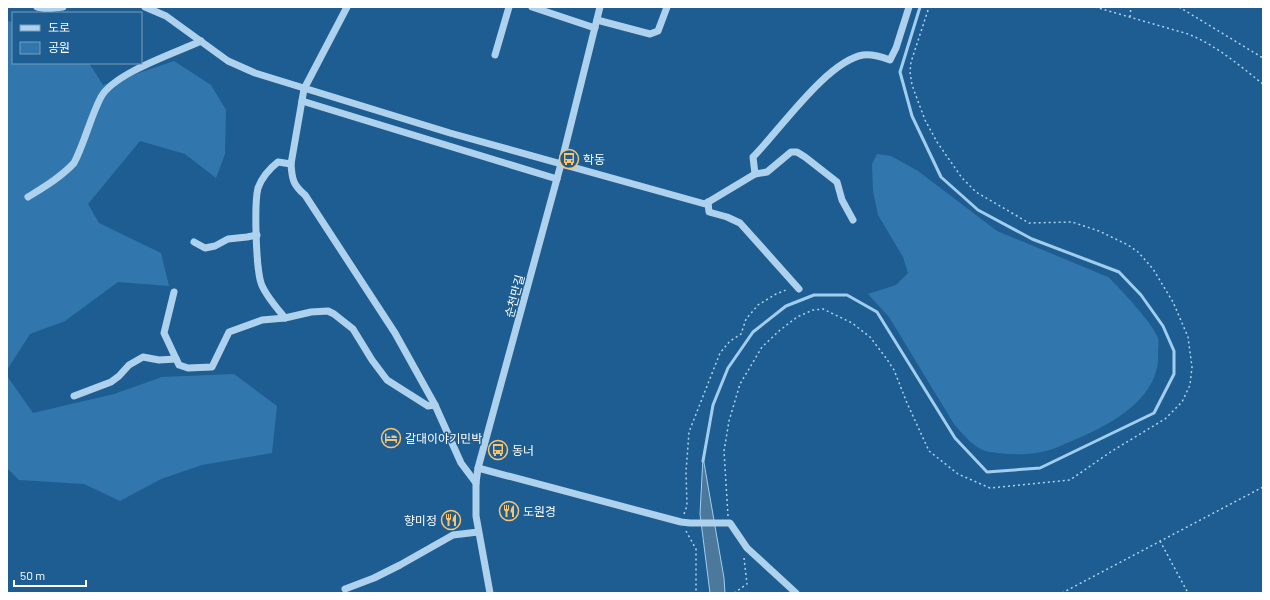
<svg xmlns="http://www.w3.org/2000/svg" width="1270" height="600" font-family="Barlow,'Noto Sans KR',sans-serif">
  <rect width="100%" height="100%" fill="#1e5d91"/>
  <!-- green -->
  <g fill="#3177ae">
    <polygon points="7,21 13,22 13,63 89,63 103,85 174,61 211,85 226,110 225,154 216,178 185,154 140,141 88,204 99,223 161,253 169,286 118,282 65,321 30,334 7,370"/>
    <path d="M877,154l14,2 27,15 79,60 111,46c12,11 45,47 50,61 1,5 0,11 0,16 2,46 -50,72 -86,87 -8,3 -17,8 -26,10 -16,4 -32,4 -48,2 -5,-1 -11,-1 -15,-3 -12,-5 -21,-17 -29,-26l-65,-107 -21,-23 28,-9 12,-12 -5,-16 -25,-42 -5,-24 -1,-27z"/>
    <polygon points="234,374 277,406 272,453 202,465 161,479 120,501 84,484 19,480 7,468 7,376 33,413 114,394 162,377"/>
  </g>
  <!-- water -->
  <polygon fill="#4c789c" stroke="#a1ceef" points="703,457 724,578 725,593 710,593 700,514"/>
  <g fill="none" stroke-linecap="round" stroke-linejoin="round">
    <!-- stream -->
    <polyline stroke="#a1ceef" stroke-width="3" points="703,461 713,405 728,368 753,332 786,306 814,295 847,295 877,312 955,438 987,472 1040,468 1154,413 1174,374 1174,351 1163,326 1141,295 1119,272 1032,239 978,210 941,177 912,116 900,72 920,7"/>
    <!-- path -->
    <g stroke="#aed2ee" stroke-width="1.5" stroke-dasharray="2 3" stroke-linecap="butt">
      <path d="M1095,7l93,27c28,11 52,32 75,50"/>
      <polyline points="1179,7 1263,58"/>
      <polyline points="1130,17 1131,7"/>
      <polyline points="684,514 687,506 686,472 689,432 720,353 730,341 741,334 746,319 758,305 776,294 786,290"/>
      <polyline points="728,516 724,451 729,421 740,384 762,347 779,331 797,317 813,310 823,309 852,323 870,337 886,358 894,370 907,403 929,451 958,474 990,488 1070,480 1112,451 1165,419 1182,402 1190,385 1192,367 1188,337 1173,302 1153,269 1138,252 1128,245 1099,231 1072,222 1029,223 976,192 962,178 937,142 925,120 912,85 910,72 911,62 929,7"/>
      <polyline points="686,531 696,549 696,593"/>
      <polyline points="1160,541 1188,593"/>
      <polyline points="734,593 747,584 744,558"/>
      <polyline points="1062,593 1263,487"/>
    </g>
    <!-- minor -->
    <g stroke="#aed2ee" stroke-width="7">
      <polyline points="37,7 47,9 63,7"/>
      <path d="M145,7l21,9 62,45 27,12 195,60 255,71 50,-30 -2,-17c26,-26 74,-96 110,-102 9,-1 19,2 27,5l6,-12 13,-41"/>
      <path d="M347,7l-43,82 -13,75 -13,-2c-9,7 -16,15 -20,26 -4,16 -2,79 3,95 4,12 16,25 24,35l26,-6 17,-1 6,3 19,15 19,31 15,20 41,26 7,-1 26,58 15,20"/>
      <polyline points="532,7 595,28"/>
      <polyline points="597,20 650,34 658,31 667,7"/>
      <polyline points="495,55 509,7"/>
      <polyline points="302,101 557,179"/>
      <path d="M291,164c1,15 2,21 14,31l90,138 40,72"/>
      <polyline points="755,174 767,172 791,152 797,152 805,157 837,182 842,200 853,220"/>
      <path d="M28,197c16,-10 33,-20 46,-34 11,-21 16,-45 27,-66 13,-24 74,-44 100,-56"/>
      <polyline points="708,202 709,212 727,217 740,223 799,289"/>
      <polyline points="194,242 205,248 215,246 228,239 247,237 257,235"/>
      <polyline points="174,292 164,333 179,365 188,368 212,367 229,332 262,320 285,318"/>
      <polyline points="74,396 111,382 119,376 129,365 143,357 159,360 176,359"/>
      <polyline points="478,468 681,522 690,523 730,523 747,548 796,593"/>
      <polyline points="345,589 374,578 400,565 453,535 478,532"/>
      <polyline points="490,593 476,516 476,483 478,468 561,164 600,7"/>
    </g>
  </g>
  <!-- icons -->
  <defs>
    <symbol id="bus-ring" viewBox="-11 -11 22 22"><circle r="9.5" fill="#1e5d91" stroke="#fcc36d" stroke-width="1.5"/><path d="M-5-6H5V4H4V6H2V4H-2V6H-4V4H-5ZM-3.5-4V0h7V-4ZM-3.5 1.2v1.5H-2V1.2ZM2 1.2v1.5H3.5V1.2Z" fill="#fcc36d"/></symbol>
    <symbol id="hotel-ring" viewBox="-11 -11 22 22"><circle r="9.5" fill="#1e5d91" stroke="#fcc36d" stroke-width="1.5"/><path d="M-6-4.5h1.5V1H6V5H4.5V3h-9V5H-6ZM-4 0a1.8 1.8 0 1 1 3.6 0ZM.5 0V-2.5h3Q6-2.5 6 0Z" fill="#fcc36d"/></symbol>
    <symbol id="restaurant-ring" viewBox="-11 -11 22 22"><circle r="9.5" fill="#1e5d91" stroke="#fcc36d" stroke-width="1.5"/><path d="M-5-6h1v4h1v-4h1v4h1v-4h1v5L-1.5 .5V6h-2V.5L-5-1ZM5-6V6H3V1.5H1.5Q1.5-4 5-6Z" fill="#fcc36d"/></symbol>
  </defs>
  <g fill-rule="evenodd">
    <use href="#bus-ring" x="558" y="148" width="22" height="22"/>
    <use href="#hotel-ring" x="380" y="427" width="22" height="22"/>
    <use href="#bus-ring" x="487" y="439" width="22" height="22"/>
    <use href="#restaurant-ring" x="498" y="500" width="22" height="22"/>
    <use href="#restaurant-ring" x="440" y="509" width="22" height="22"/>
  </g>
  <g text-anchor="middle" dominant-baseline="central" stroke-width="3" stroke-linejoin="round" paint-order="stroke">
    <!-- poi labels -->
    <g font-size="12" fill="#fff" stroke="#1e5d91" text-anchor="start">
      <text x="583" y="159">학동</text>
      <text x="405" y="438">갈대이야기민박</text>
      <text x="512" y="450">동너</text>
      <text x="523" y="511">도원경</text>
      <text x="437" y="520" text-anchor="end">향미정</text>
    </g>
    <!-- street labels -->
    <g font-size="12" fill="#fff" stroke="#1e5d91">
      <text transform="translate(514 296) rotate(-75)">순천만길</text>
    </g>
  </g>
  <!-- border -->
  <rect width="1270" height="600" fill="none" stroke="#ffffff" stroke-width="16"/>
  <!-- legend -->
  <rect x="12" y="12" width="130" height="52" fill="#1e5d91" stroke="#789ebd"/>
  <rect x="20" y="25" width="20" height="6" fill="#aed2ee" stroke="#789ebd"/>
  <text x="48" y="32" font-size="12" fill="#ffffff">도로</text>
  <rect x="20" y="42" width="20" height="12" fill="#3177ae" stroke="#789ebd"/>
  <text x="48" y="52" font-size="12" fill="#ffffff">공원</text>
  <!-- scale -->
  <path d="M14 580v6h72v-6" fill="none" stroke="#ffffff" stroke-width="2"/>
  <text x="20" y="580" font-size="12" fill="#ffffff" stroke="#1e5d91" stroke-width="3" paint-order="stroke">50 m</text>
</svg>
